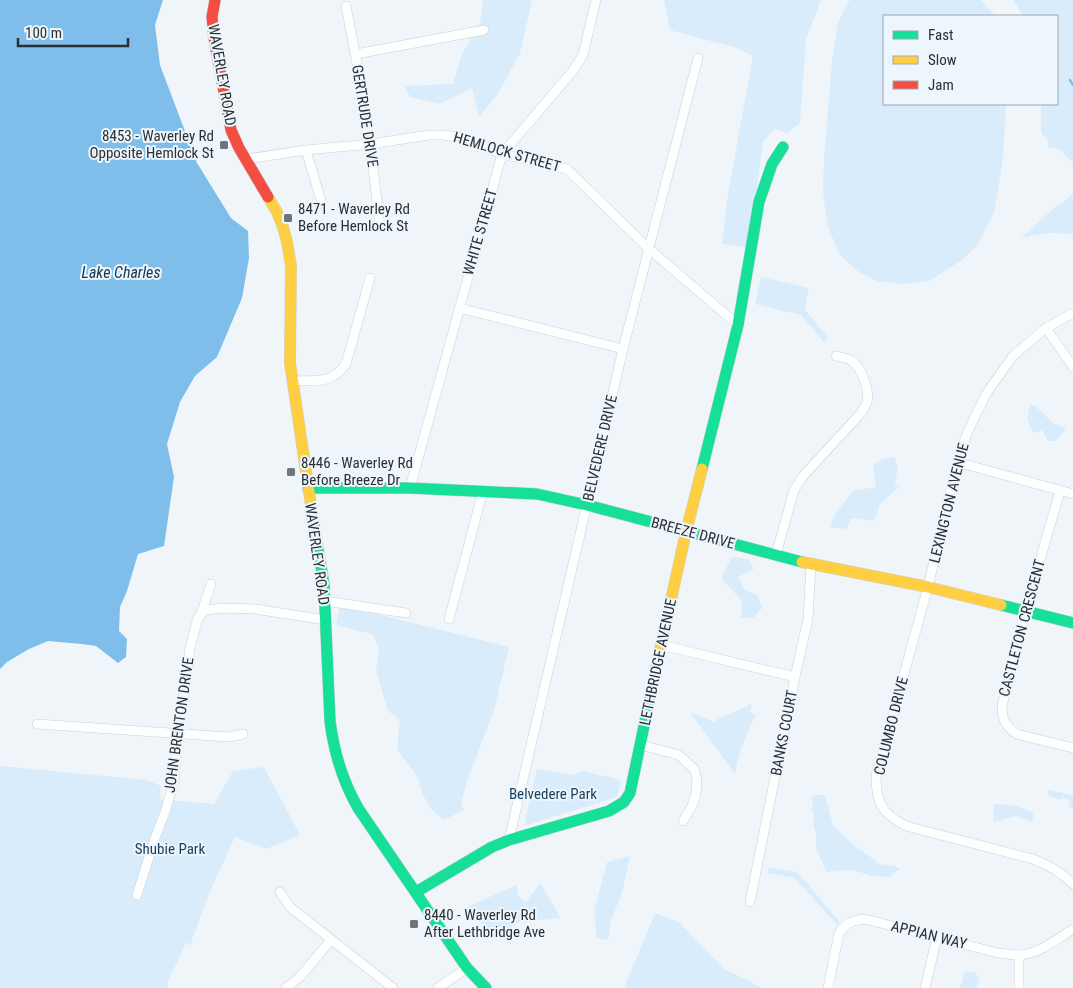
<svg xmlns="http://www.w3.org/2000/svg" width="1073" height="988" font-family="'Roboto Condensed',sans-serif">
  <rect width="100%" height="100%" fill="#f0f5fa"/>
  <!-- green -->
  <g fill="#d8ecfc">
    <polygon points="483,0 532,0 520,53 499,92 479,117 472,88 439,104 410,97 405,86 453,84 462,54 480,23"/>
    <polygon points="664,0 821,0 806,39 800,123 787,133 775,129 763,142 749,248 722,244 728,194 753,56 737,48 670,30"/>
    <polygon points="850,0 981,0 996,16 884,16 884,104 1006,104 1003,158 994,213 976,247 959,262 929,281 901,284 877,281 859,272 840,255 828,227 823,193 824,159 832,62 837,27 845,7"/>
    <polygon points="1013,0 1073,0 1073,163 1059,149 1048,147 1047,137 1044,137 1041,132 1041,104 1057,104 1057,16 1022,16 1018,7"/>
    <polygon points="1073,194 1073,234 1047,233 1021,238 1055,207 1065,201"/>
    <polygon points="761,277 809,288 805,309 828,338 824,342 801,315 755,304"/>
    <polygon points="1030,405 1034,405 1054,424 1066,428 1056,441 1048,441 1042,430 1033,433 1027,419"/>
    <polygon points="894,457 898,467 895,485 901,485 880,504 874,521 851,518 846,529 830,527 836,512 853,491 876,487 873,465 882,459"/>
    <polygon points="732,557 749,559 754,569 738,577 745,590 758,595 762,608 753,618 741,618 742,601 721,578"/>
    <polygon points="340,607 385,616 509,647 494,711 468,778 461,803 464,810 444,820 432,810 423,795 418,778 397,749 400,720 388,711 376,670 379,648 372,634 336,625"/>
    <path d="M752,704l-2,7 5,5c-9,18 -17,38 -20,58l-45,-62 25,10 3,-3z"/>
    <polygon points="0,766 147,780 161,786 160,799 214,804 233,771 264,767 300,835 266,849 235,837 211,889 190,945 186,943 169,979 167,988 0,988"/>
    <polygon points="537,769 572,775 583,771 621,780 617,797 524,826"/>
    <polygon points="1048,790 1073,795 1073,809 1069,807 1069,800 1063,798 1061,800 1050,797 1048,794"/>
    <polygon points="818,795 825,795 833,825 851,843 880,864 894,866 900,869 889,877 871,876 857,871 844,870 826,872 816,847 816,834 813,823 814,814 812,810 813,806 812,796"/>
    <polygon points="994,804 1020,806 1021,808 1033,812 1033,819 1032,822 1016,816 993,822"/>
    <polygon points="630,856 622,892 611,921 608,940 596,938 595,908 607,862"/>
    <polygon points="768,867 796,872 799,874 840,922 837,925 795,878 768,873"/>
    <polygon points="540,883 558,913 560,918 520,922 492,936 467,907 517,885 518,896 526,902"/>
    <polygon points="655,913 679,922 724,969 763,988 624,988"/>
    <polygon points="965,972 974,972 980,978 976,988 960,988"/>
  </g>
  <!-- water -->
  <polygon fill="#7fbeeb" points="0,0 163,0 155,25 160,65 197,163 231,218 248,231 249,258 242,298 217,357 195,376 180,402 167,444 174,477 164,546 138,554 127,591 120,607 119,631 127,639 126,657 118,663 96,646 82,644 48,641 29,649 7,662 0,669"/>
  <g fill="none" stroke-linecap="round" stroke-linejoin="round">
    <!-- stream -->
    <polyline stroke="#7fbeeb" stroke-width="2.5" points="1070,80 1073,85"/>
    <defs>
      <g id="street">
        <path d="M346,6c15,73 26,146 34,221"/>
        <polyline points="356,54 484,30"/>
        <polyline points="306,150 322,204"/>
        <polyline points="247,159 306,150 371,144 429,135 444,135 461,138 502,154 567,169 649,249 738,325"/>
        <polyline points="459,308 623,349"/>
        <path d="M1073,313l-27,15 -33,28 -27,38 -18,37 -11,31 -29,125 -52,188c0,28 5,38 30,51l127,33c15,6 29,13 40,25"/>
        <polyline points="1046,328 1073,367"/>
        <path d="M292,381c24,-1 38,4 54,-17l24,-86"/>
        <polyline points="957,462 1073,494"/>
        <polyline points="410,488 502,154 572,72 583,55 596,0"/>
        <path d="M1060,491l-35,121 -23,94c0,13 3,20 15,28l56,14"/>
        <path d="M776,555l18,-65 10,-15 57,-62c2,-4 5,-7 6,-11 3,-11 -5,-34 -15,-41 -4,-3 -11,-4 -16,-5"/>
        <polyline points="325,601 406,613"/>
        <polyline points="201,614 207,610 221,608 255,609 326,620"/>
        <polyline points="449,619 483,491"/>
        <polyline points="661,645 795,677"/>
        <polyline points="37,724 229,737 243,734"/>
        <polyline points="641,745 679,755 694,769 697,779 696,794 692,806 683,821"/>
        <polyline points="509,840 623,349 698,58"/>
        <polyline points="280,892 290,907 393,988"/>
        <polyline points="137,895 155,838 165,812 174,782 178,734 190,648 198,618 201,614 211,584"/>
        <polyline points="750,902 795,677 808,619 811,564"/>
        <polyline points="286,988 300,977 331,940"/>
        <polyline points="438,988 467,968"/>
        <path d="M828,988l11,-55c7,-10 14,-13 26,-14l133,34c7,1 14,2 21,2 20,-1 38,-16 54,-26"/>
        <polyline points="925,988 937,937"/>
        <polyline points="1019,988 1019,955"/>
      </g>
      <g id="fast">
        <polyline points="702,469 738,325 759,202 772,164 783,147"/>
        <polyline points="308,488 410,488 537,494 587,505 802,562"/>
        <path d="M312,512l12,73 6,136c4,32 12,59 28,87l109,160 19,20"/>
        <polyline points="1001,605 1073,623"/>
        <polyline points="416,892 492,847 509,840 609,811 624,802 630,793 659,654"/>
      </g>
      <g id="slow">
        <polyline points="268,197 277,212 283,227 287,242 291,266 290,363 312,512"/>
        <polyline points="802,562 928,587 1001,605"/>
        <polyline points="659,654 686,532 702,469"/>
      </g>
      <polyline id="jam" points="215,0 212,17 214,38 231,130 239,148 268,197"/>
    </defs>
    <!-- street casing -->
    <use href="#street" stroke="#ccd0d4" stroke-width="10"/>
    <!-- fast casing -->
    <use href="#fast" stroke="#ccd0d4" stroke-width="12"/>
    <!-- slow casing -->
    <use href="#slow" stroke="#ccd0d4" stroke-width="12"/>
    <!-- jam casing -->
    <use href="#jam" stroke="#ccd0d4" stroke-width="12"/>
    <!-- street -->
    <use href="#street" stroke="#fdfefe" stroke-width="9"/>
    <!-- fast -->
    <use href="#fast" stroke="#16e098" stroke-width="11"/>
    <!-- slow -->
    <use href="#slow" stroke="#ffcf43" stroke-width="11"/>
    <!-- jam -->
    <use href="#jam" stroke="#f24e42" stroke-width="11"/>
  </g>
  <!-- markers -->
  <g fill="#717478" stroke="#edf5fd" stroke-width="2">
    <rect x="219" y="140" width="10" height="10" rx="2.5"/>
    <rect x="283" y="213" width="10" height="10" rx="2.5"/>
    <rect x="286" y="467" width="10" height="10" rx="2.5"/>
    <rect x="409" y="919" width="10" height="10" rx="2.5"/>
  </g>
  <g text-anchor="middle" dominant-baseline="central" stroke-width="4" stroke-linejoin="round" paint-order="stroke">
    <!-- street labels -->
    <g font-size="15" fill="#2c2f32" stroke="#edf5fd">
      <text transform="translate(222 75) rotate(80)">WAVERLEY ROAD</text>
      <text transform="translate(365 116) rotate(81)">GERTRUDE DRIVE</text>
      <text transform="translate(507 152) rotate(16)">HEMLOCK STREET</text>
      <text transform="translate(480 232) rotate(-74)">WHITE STREET</text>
      <text transform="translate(600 448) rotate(-77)">BELVEDERE DRIVE</text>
      <text transform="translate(949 503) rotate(-76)">LEXINGTON AVENUE</text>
      <text transform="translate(693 533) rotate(15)">BREEZE DRIVE</text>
      <text transform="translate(317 554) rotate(82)">WAVERLEY ROAD</text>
      <text transform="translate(1022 628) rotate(-75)">CASTLETON CRESCENT</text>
      <text transform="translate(658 662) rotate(-78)">LETHBRIDGE AVENUE</text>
      <text transform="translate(179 725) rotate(-82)">JOHN BRENTON DRIVE</text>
      <text transform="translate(891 726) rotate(-76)">COLUMBO DRIVE</text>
      <text transform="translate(784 733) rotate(-79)">BANKS COURT</text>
      <text transform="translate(929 935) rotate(14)">APPIAN WAY</text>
    </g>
    <!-- poi labels -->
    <g font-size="15" fill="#2c2f32" stroke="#edf5fd" text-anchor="start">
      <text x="214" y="136" text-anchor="end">8453 - Waverley Rd<tspan x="214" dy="17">Opposite Hemlock St</tspan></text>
      <text x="298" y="209">8471 - Waverley Rd<tspan x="298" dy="17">Before Hemlock St</tspan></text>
      <text x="301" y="463">8446 - Waverley Rd<tspan x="301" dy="17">Before Breeze Dr</tspan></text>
      <text x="424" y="915">8440 - Waverley Rd<tspan x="424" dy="17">After Lethbridge Ave</tspan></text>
    </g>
    <!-- park labels -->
    <g font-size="15" fill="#193e58" stroke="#edf5fd">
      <text x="553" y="794">Belvedere Park</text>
      <text x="170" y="849">Shubie Park</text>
    </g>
    <!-- water labels -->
    <g font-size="16" font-style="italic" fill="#103650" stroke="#edf5fd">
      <text x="121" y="272">Lake Charles</text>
    </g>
  </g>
  <!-- legend -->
  <rect x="883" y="15" width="175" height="90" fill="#edf5fd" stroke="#a0a6ac"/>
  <rect x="893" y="31" width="25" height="8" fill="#16e098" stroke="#a0a6ac"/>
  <text x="928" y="40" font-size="15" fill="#2c2f32">Fast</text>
  <rect x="893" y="56" width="25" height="8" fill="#ffcf43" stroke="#a0a6ac"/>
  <text x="928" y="65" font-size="15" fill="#2c2f32">Slow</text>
  <rect x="893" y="81" width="25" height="8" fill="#f24e42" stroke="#a0a6ac"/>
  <text x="928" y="90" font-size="15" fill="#2c2f32">Jam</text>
  <!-- scale -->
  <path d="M18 38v8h110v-8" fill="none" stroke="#2c2f32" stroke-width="2.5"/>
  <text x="25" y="38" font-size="15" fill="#2c2f32" stroke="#edf5fd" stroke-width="4" paint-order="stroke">100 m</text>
</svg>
